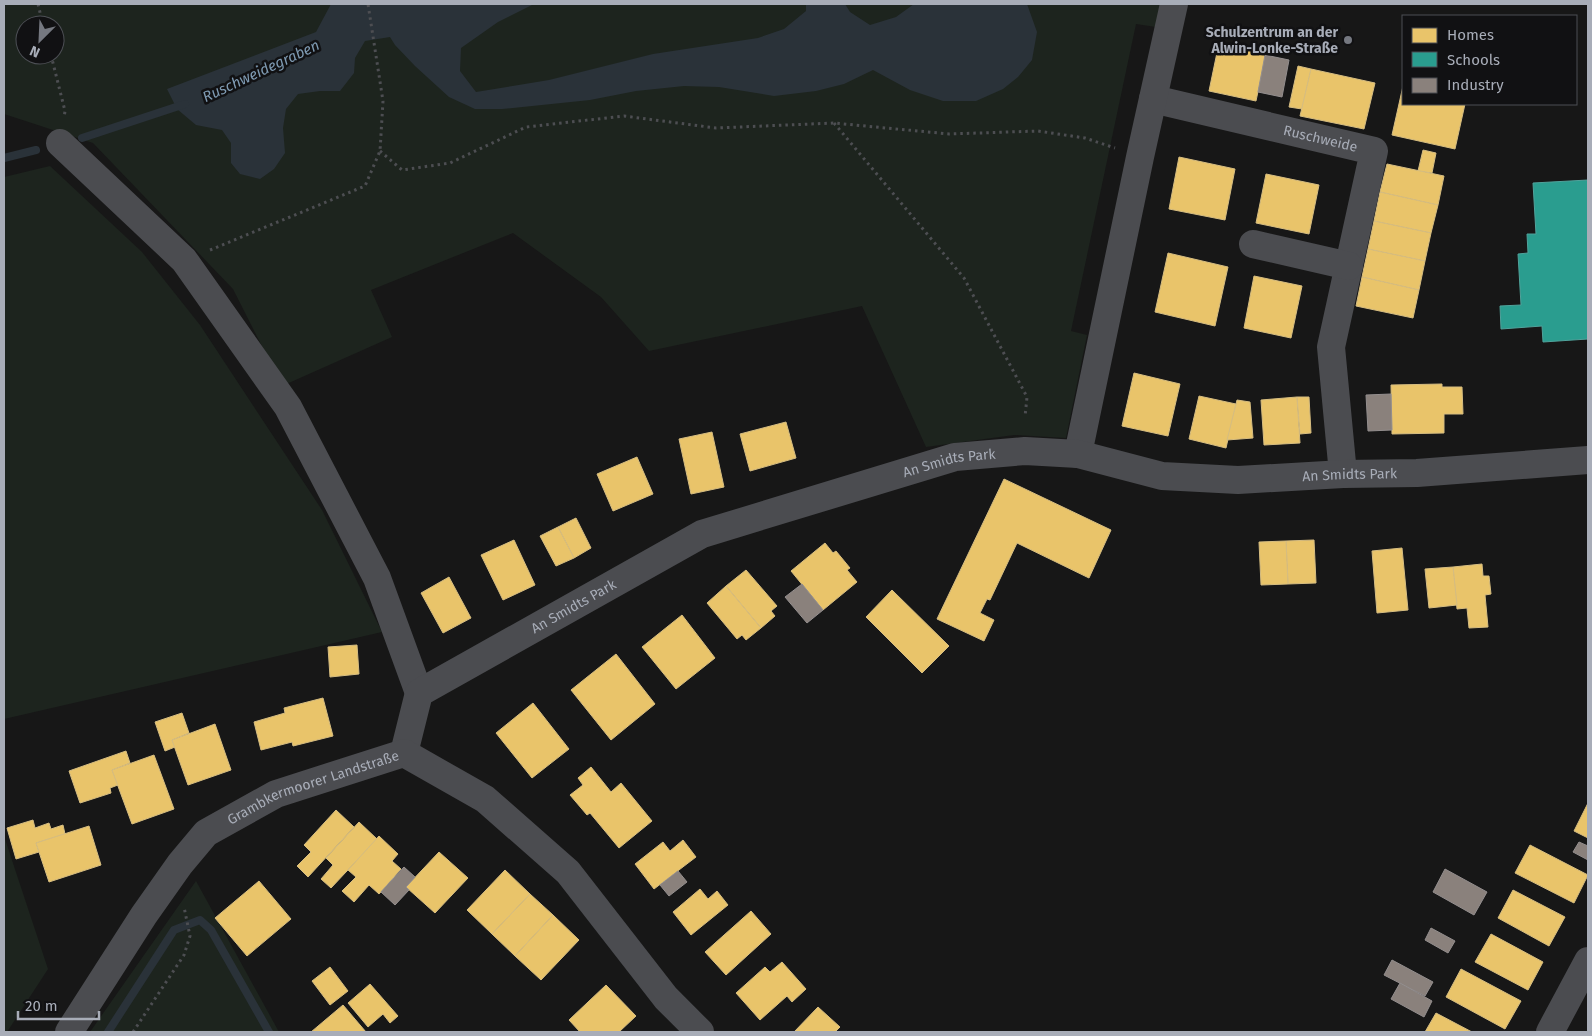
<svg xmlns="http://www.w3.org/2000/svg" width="1592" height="1036" font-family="'Fira Sans',sans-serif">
  <rect width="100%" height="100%" fill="#171717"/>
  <!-- green -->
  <g fill="#1d241e" fill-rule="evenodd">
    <path d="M4,4h1157l-5,23 -20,-3 -65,307 16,4 -21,103 -52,-3 -88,12 -64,-141 -213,45 -48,-54 -88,-64 -142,57 21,47 -110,49 -49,-97 -140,-146 -89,-29zM25,25h30v30h-30z"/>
    <polygon points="50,166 142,252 200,325 322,510 382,632 4,719 4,177"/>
    <polygon points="4,836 48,969 7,1032 4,1032"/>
    <polygon points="196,881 279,1032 90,1032"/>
  </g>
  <!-- water -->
  <polygon fill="#2a3239" points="331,4 534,4 498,22 461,48 460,71 476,92 549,80 653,54 758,38 784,29 806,11 806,4 845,4 850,12 870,25 896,17 914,4 1027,4 1037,32 1032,60 1018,77 1003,89 976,101 943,101 910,90 873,70 844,84 816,91 774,96 719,87 684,86 636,91 590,100 502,109 475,109 449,97 415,66 395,45 390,37 365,41 355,58 354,73 340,91 320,91 298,94 286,109 283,128 285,153 274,169 260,179 240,174 231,163 231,143 222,130 196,125 177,109 167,89 316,32"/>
  <!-- homes -->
  <g fill="#e9c46a" stroke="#d6bd81">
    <polygon points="1219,43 1266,53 1256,101 1209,91"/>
    <polygon points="1298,66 1311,69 1302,109 1289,107"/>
    <polygon points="1311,69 1375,83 1364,129 1300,116"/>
    <polygon points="1403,86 1403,104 1465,104 1455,149 1392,135"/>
    <polygon points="1423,150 1436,153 1432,173 1418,171"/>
    <polygon points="1179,157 1235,169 1225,220 1169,209"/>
    <polygon points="1387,164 1444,176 1438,205 1380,192"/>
    <polygon points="1266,174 1319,185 1309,234 1256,223"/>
    <polygon points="1380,192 1438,205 1431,233 1374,221"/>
    <polygon points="1374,221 1431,233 1425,261 1368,249"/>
    <polygon points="1368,249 1425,261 1419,290 1362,277"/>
    <polygon points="1168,253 1228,267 1215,326 1155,312"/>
    <polygon points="1254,276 1302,286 1291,338 1244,328"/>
    <polygon points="1362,277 1419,290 1413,318 1356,306"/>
    <polygon points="1134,373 1180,384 1168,436 1122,426"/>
    <polygon points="1442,384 1442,387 1462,387 1463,414 1444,414 1444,433 1392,434 1391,385"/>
    <polygon points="1199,396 1236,404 1226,448 1189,439"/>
    <polygon points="1297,397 1300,443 1264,445 1261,400"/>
    <polygon points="1297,397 1309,397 1311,433 1300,434"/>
    <polygon points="1237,400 1250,402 1253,438 1227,440"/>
    <polygon points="786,422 796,458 750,471 740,434"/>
    <polygon points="712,432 724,487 691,494 679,439"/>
    <polygon points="637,457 653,494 613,511 597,474"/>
    <polygon points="1004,479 1111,530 1089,578 1017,543 990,600 987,599 980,613 994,620 984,641 937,619"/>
    <polygon points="576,518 591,548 574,558 558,527"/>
    <polygon points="558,527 574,558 556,566 540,536"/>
    <polygon points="514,540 535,585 503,600 481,555"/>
    <polygon points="1314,540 1316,583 1288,584 1286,541"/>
    <polygon points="1286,541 1288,584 1261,585 1259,542"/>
    <polygon points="825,543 833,553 836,551 850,568 847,570 857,582 823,610 791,571"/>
    <polygon points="1402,548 1408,610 1377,613 1372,551"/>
    <polygon points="1482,564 1483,576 1489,576 1491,594 1485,595 1488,627 1469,628 1467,608 1457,609 1453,567"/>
    <polygon points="1453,567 1457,605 1429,608 1425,569"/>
    <polygon points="746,570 777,606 771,611 775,616 761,628 726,586"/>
    <polygon points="449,577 471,618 443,633 421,593"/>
    <polygon points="726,586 761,628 746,640 742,635 737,639 707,603"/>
    <polygon points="892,590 949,646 922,673 866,617"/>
    <polygon points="682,615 715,658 676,689 642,647"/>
    <polygon points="357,645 359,674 330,677 328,647"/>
    <polygon points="616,654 655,704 611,740 571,690"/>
    <polygon points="323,698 333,736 293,746 292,742 261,750 254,722 285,713 284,708"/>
    <polygon points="533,703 569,749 532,778 496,733"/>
    <polygon points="182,713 189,733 172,740 175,747 165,751 155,722"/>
    <polygon points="215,724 231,770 188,785 172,740"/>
    <polygon points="126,751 130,763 112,770 118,785 110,788 111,793 80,803 69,771"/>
    <polygon points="154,755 174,809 132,824 112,770"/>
    <polygon points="591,767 611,792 621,783 652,821 619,848 590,813 587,815 570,795 583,785 578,778"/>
    <polygon points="1588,803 1588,838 1574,831"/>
    <polygon points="336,810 354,827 308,877 297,866 311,852 304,845"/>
    <polygon points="33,820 35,828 49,823 51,829 63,825 65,834 36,843 39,852 16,859 7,828"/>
    <polygon points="359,822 377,839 331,888 321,879 333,865 326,858"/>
    <polygon points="89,826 101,865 49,882 36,843"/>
    <polygon points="379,836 398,854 392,861 401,869 379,894 369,885 354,902 342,891 356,877 348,870"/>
    <polygon points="683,840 696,857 654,889 635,864 663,842 670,851"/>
    <polygon points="1530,845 1588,875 1574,903 1515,873"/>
    <polygon points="439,852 468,878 435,913 406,887"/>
    <polygon points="505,870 530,894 492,934 467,910"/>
    <polygon points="259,881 291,919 247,956 215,918"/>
    <polygon points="700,889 708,899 717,891 728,905 691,935 673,912"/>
    <polygon points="1513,890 1565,917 1549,946 1498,918"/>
    <polygon points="530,894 553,915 515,956 492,934"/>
    <polygon points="751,911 771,934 726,975 705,952"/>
    <polygon points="553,915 579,940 541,980 515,956"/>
    <polygon points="1491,934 1543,962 1528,990 1475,962"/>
    <polygon points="782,962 806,989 792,1002 787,996 760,1020 736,993 765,967 770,972"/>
    <polygon points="330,967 348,991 330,1005 312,981"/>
    <polygon points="1461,969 1521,1001 1505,1029 1446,997"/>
    <polygon points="370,984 398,1016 390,1023 383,1014 368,1027 348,1003"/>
    <polygon points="606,985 636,1016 619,1032 580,1032 569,1020"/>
    <polygon points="343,1005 366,1032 311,1032"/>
    <polygon points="818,1007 840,1027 835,1032 794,1032"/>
    <polygon points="1436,1013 1472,1032 1425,1032"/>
  </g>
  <!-- schools -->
  <polygon fill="#2a9d8f" stroke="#50a29b" points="1588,180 1588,339 1543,342 1542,326 1501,329 1500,306 1521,305 1518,254 1528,253 1527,234 1536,234 1533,183"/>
  <!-- industry -->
  <g fill="#8a817c" stroke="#938e8e">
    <polygon points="1265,55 1289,60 1282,97 1258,92"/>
    <polygon points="1391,394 1392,430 1368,431 1366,395"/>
    <polygon points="802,584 823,610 807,623 785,597"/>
    <polygon points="1579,842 1588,846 1588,860 1573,852"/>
    <polygon points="404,867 415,877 406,887 409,890 395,905 381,892"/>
    <polygon points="1445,869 1487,892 1474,915 1433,892"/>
    <polygon points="678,871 687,882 669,896 660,885"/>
    <polygon points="1431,928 1455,941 1448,953 1425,940"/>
    <polygon points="1392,960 1433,982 1425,996 1384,975"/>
    <polygon points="1400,983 1432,1001 1424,1017 1391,999"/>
  </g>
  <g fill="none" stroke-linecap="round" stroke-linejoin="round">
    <!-- stream -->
    <g stroke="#2a3239" stroke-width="8">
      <polyline points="82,138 185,104"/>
      <polyline points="4,158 36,150"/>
      <polyline points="108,1032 174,930 200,920 211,930 269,1032"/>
    </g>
    <!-- path -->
    <g stroke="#4d4e52" stroke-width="3" stroke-dasharray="2.5 4" stroke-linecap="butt">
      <polyline points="38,4 43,25"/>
      <polyline points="51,55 65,111 64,118"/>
      <polyline points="834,123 964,278 1027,397 1025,417"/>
      <polyline points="380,151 402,170 450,163 526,127 624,116 716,128 834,123 949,134 1038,131 1085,138 1115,148"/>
      <polyline points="210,250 365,186 380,151 383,101 368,4"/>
      <polyline points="133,1032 184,955 190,936 184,907"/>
    </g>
    <!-- minor -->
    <g stroke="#4b4c50" stroke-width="28">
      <path id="s1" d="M1153,99l221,52 -43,196 12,127"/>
      <polyline points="60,143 184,260 288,407 377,578 419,693"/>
      <polyline points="1253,244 1349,266"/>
      <polyline points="1078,454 1140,157 1174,4"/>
      <path id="s2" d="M404,753l15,-60 283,-159 253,-77 70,-6 53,3 84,22 76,4 105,-6 74,-1 171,-13"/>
      <path id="s3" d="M69,1032l75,-117 36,-51 26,-31 70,-39 128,-41 81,46 83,73 98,126 34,34"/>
      <polyline points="1550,1032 1588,961"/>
    </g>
  </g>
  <!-- markers -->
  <circle fill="#757880" stroke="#111113" stroke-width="2" cx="1348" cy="40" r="5"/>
  <g text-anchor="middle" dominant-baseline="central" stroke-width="5" stroke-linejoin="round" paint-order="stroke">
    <!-- poi labels -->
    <g font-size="14" font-weight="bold" fill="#a8adb8" stroke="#111113" text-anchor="end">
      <text x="1338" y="32">Schulzentrum an der<tspan x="1338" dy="16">Alwin-Lonke-Straße</tspan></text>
    </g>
    <!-- street labels -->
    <g font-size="14" fill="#a8adb8" stroke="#111113">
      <text stroke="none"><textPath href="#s1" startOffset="172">Ruschweide</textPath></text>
      <text stroke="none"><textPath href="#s2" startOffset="644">An Smidts Park</textPath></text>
      <text stroke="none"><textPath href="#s2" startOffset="1049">An Smidts Park</textPath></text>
      <text stroke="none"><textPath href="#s2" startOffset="239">An Smidts Park</textPath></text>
      <text stroke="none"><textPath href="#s3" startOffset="359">Grambkermoorer Landstraße</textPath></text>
    </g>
    <!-- water labels -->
    <g font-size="15" font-style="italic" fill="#7f9bb3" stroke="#111113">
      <text transform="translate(261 71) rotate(-25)">Ruschweidegraben</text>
    </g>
  </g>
  <!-- border -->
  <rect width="1592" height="1036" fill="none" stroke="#a8adb8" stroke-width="10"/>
  <!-- legend -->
  <rect x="1402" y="15" width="175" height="90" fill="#111113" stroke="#4d4f55"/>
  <rect x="1412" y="28" width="25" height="15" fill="#e9c46a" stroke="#4d4f55"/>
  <text x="1447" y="40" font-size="15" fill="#a8adb8">Homes</text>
  <rect x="1412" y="52" width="25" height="15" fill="#2a9d8f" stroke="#4d4f55"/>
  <text x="1447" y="65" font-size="15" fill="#a8adb8">Schools</text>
  <rect x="1412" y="78" width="25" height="15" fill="#8a817c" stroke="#4d4f55"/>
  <text x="1447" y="90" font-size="15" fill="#a8adb8">Industry</text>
  <!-- north arrow -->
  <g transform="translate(40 40) rotate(204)"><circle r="24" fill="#111113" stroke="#4d4f55"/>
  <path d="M0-4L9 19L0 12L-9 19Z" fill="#757880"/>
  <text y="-8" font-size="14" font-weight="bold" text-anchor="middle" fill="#a8adb8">N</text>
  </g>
  <!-- scale -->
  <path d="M18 1011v8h81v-8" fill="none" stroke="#a8adb8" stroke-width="2.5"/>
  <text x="25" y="1011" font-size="15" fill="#a8adb8" stroke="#111113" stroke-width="4" paint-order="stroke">20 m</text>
</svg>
